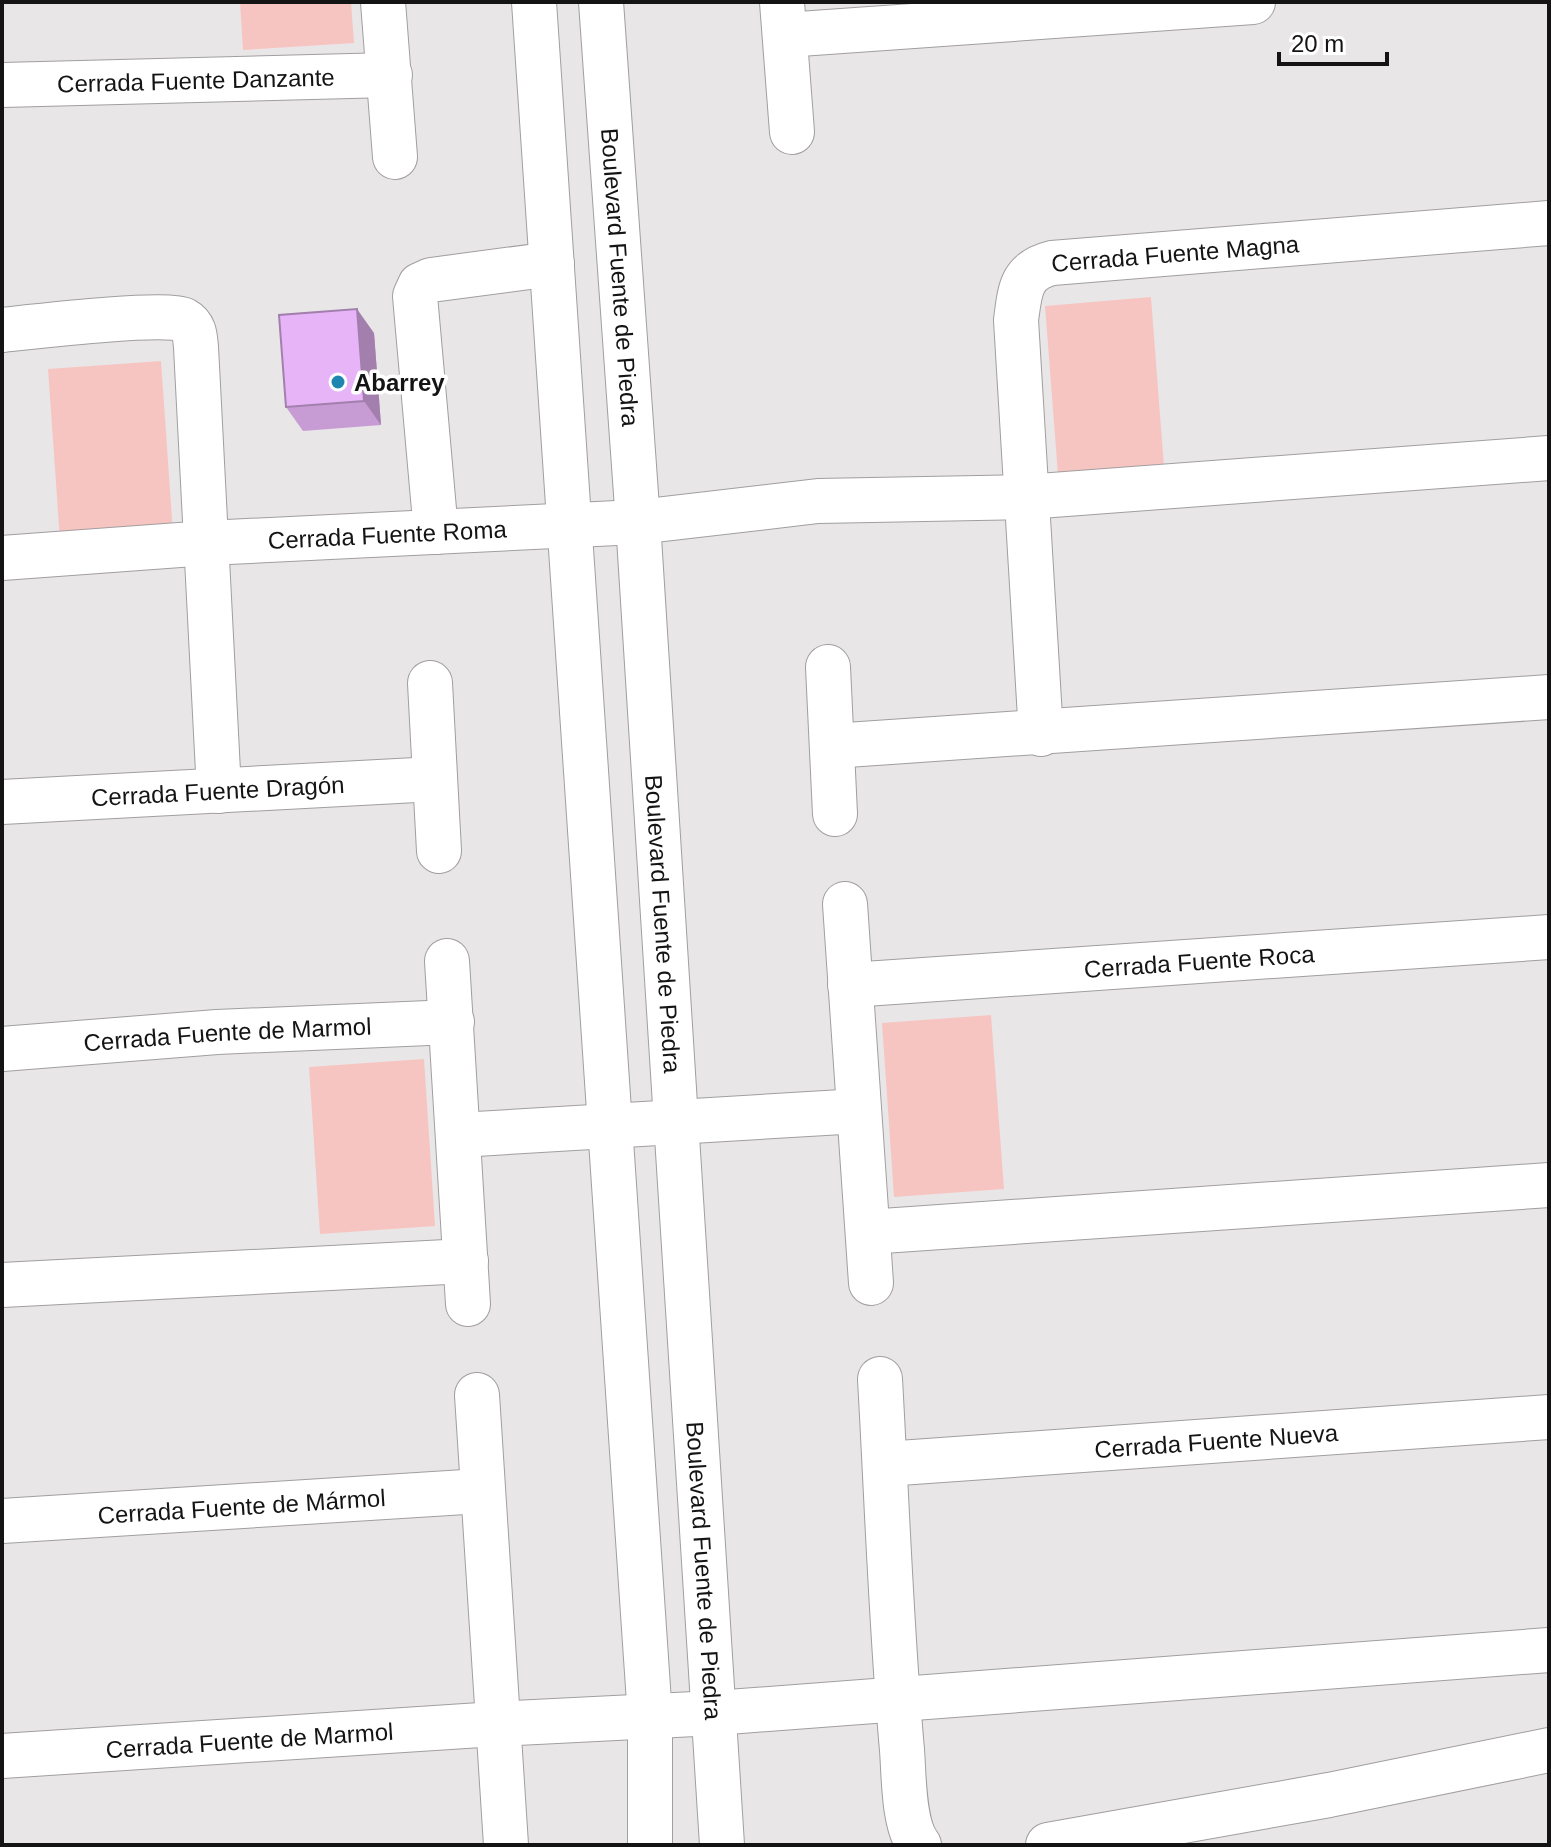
<svg xmlns="http://www.w3.org/2000/svg" width="1551" height="1847" font-family="Arial,sans-serif">
  <rect width="100%" height="100%" fill="#e9e6e8"/>
  <!-- green -->
  <g fill="#f7c5c1">
    <polygon points="240,2 351,2 354,43 243,50"/>
    <polygon points="1151,297 1164,467 1058,475 1045,306"/>
    <polygon points="161,361 173,533 60,540 48,369"/>
    <polygon points="991,1015 1004,1189 894,1197 882,1023"/>
    <polygon points="424,1059 435,1226 320,1234 309,1067"/>
  </g>
  <g fill="none" stroke-linecap="round" stroke-linejoin="round">
    <defs>
      <g id="minor">
        <polyline points="383,2 395,157"/>
        <polyline points="534,2 650,1717 650,1845"/>
        <path id="s1" d="M601,2l37,520 84,1323"/>
        <polyline points="782,2 792,132"/>
        <polyline points="785,35 1253,2"/>
        <path id="s2" d="M2,85l388,-10"/>
        <path d="M2,330c29,-3 164,-19 182,-10 11,6 11,17 12,27l23,444"/>
        <polyline points="436,532 415,296 420,285 431,280 552,264"/>
        <path id="s3" d="M2,558l205,-15 431,-21 180,-21 208,-4 523,-39"/>
        <polyline points="828,667 835,814"/>
        <polyline points="430,683 439,851"/>
        <path id="s4" d="M1041,734l-25,-414c4,-29 4,-49 36,-57l497,-40"/>
        <polyline points="832,746 1549,697"/>
        <path id="s5" d="M2,802l433,-23"/>
        <polyline points="845,904 871,1283"/>
        <polyline points="447,961 468,1304"/>
        <path id="s6" d="M850,985l699,-48"/>
        <path id="s7" d="M2,1049l215,-17 235,-10"/>
        <polyline points="459,1135 859,1111"/>
        <polyline points="868,1232 1549,1185"/>
        <polyline points="2,1285 466,1261"/>
        <path d="M880,1379c7,124 11,248 22,371 2,25 1,75 17,95"/>
        <polyline points="477,1395 506,1845"/>
        <path id="s8" d="M885,1464l664,-47"/>
        <path id="s9" d="M2,1521l479,-30"/>
        <path id="s10" d="M2,1756l494,-32 219,-11 834,-63"/>
        <polyline points="1048,1845 1329,1795 1549,1750"/>
      </g>
    </defs>
    <!-- minor casing -->
    <use href="#minor" stroke="#a19ea0" stroke-width="46"/>
    <!-- minor -->
    <use href="#minor" stroke="#fff" stroke-width="44"/>
  </g>
  <!-- wall -->
  <polygon fill="#c79cd4" points="374,333 381,425 303,431 286,407"/>
  <!-- shaded-wall -->
  <polygon fill="#a27fad" points="357,309 374,333 381,425 364,401"/>
  <!-- building -->
  <polygon fill="#e7b5f7" stroke="#a27fad" stroke-width="2" points="357,309 364,401 286,407 279,315"/>
  <!-- markers -->
  <circle fill="#1f87af" stroke="#fff" stroke-width="3" cx="338" cy="382" r="8"/>
  <g text-anchor="middle" dominant-baseline="central" stroke-width="7" stroke-linejoin="round" paint-order="stroke">
    <!-- street labels -->
    <g font-size="24" fill="#151414" stroke="#fff">
      <text stroke="none"><textPath href="#s2" startOffset="194">Cerrada Fuente Danzante</textPath></text>
      <text stroke="none"><textPath href="#s4" startOffset="612">Cerrada Fuente Magna</textPath></text>
      <text stroke="none"><textPath href="#s1" startOffset="276">Boulevard Fuente de Piedra</textPath></text>
      <text stroke="none"><textPath href="#s3" startOffset="386">Cerrada Fuente Roma</textPath></text>
      <text stroke="none"><textPath href="#s5" startOffset="216">Cerrada Fuente Dragón</textPath></text>
      <text stroke="none"><textPath href="#s1" startOffset="924">Boulevard Fuente de Piedra</textPath></text>
      <text stroke="none"><textPath href="#s6" startOffset="350">Cerrada Fuente Roca</textPath></text>
      <text stroke="none"><textPath href="#s7" startOffset="226">Cerrada Fuente de Marmol</textPath></text>
      <text stroke="none"><textPath href="#s8" startOffset="332">Cerrada Fuente Nueva</textPath></text>
      <text stroke="none"><textPath href="#s9" startOffset="240">Cerrada Fuente de Mármol</textPath></text>
      <text stroke="none"><textPath href="#s1" startOffset="1572">Boulevard Fuente de Piedra</textPath></text>
      <text stroke="none"><textPath href="#s10" startOffset="248">Cerrada Fuente de Marmol</textPath></text>
    </g>
    <!-- poi labels -->
    <g font-size="24" font-weight="bold" fill="#151414" stroke="#fff" text-anchor="start">
      <text x="354" y="382">Abarrey</text>
    </g>
  </g>
  <!-- border -->
  <rect width="1551" height="1847" fill="none" stroke="#151414" stroke-width="8"/>
  <!-- scale -->
  <path d="M1279 52v12h108v-12" fill="none" stroke="#151414" stroke-width="4"/>
  <text x="1291" y="52" font-size="24" fill="#151414" stroke="#ffffff" stroke-width="6" paint-order="stroke">20 m</text>
</svg>
